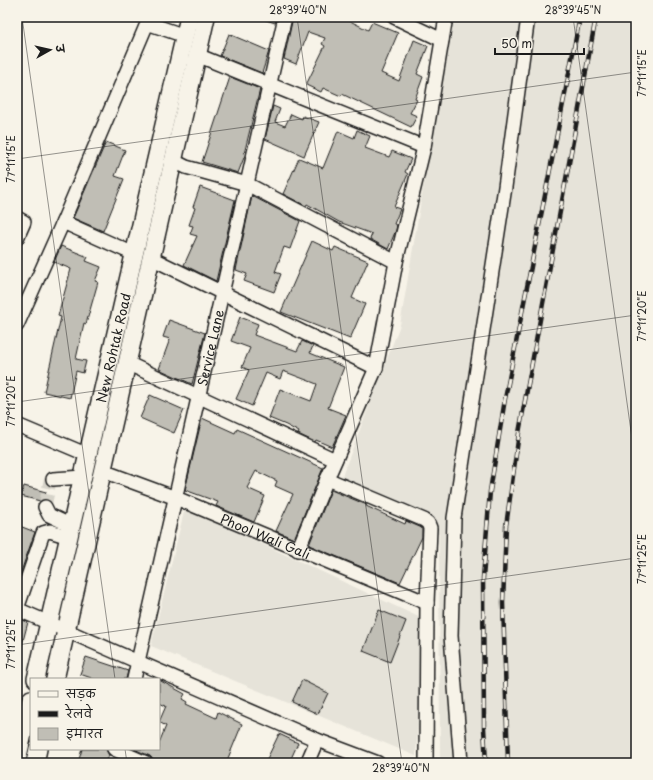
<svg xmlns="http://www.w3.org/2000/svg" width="653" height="780" font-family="'Playpen Sans','Playpen Sans Deva',sans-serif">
  <rect width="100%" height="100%" fill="#f7f3e8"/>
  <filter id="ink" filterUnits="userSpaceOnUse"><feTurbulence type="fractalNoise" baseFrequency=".025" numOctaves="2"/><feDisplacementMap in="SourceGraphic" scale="8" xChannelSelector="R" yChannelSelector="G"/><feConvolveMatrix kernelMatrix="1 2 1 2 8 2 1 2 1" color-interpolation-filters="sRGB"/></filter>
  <g filter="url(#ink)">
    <!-- built -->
    <g fill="#e6e3d9">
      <polygon points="452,17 636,17 636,763 440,763 439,534 339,484 400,325"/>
      <polygon points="185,508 425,620 416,756 151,646"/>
    </g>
    <!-- building -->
    <g fill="#c0beb5" stroke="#1c1c1c">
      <polygon points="263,17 277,17 275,23 263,19"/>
      <polygon points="293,17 342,17 368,30 372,22 398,33 381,73 399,81 414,40 428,46 417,74 423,77 415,99 417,100 410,113 417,116 411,127 342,94 341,96 323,88 321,92 306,85 325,46 322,44 325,38 308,32 296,64 284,59"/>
      <polygon points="229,34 269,51 262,73 220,56"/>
      <polygon points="230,77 260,89 244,154 245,155 238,173 202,162"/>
      <polygon points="273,106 280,109 275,122 285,126 291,114 302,119 303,116 319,122 304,156 265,139"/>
      <polygon points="357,130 370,136 365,148 389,157 392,151 411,159 405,172 408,174 394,207 400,209 394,224 397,225 396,230 388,249 370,239 372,234 339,222 307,204 306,206 283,194 299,158 323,168 338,131 354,138"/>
      <polygon points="106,142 125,150 115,176 124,179 103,231 73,218"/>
      <polygon points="200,187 235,200 216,281 184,265 197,236 190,234 193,226 189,225 195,208 193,207"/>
      <polygon points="252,196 300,221 290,249 284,247 275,272 281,274 274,292 244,281 247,274 236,270"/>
      <polygon points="312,241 333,251 335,247 368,261 352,298 365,304 350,339 281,312"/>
      <polygon points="61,246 88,257 86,261 101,267 95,281 98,282 86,324 84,323 76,359 86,361 83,373 76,371 70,398 44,392 61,317 58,316 71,269 54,262"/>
      <polygon points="240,317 258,324 254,335 297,351 302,341 313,346 310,353 344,367 328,408 346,415 332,447 316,440 315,442 298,434 299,432 286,425 269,418 280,389 311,401 317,384 283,371 280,379 266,373 252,406 236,399 249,370 242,367 250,348 231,341"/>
      <polygon points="169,320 205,333 192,384 159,369 170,339 163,337"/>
      <polygon points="150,395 184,410 174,433 140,418"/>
      <polygon points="202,418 235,433 237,429 323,468 294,539 276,531 293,494 275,486 277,481 256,471 247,488 265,496 254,522 216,506 218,502 185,490"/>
      <polygon points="24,486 46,492 44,499 40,501 21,496"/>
      <polygon points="331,490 367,505 366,506 405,524 406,521 422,528 422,537 400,583 309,545"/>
      <polygon points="17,525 35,532 18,580 17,580"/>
      <polygon points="379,610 406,621 390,662 363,651"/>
      <polygon points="17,618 28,622 20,652 17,652"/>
      <polygon points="86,657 128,671 126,679 94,679 80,674"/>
      <polygon points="159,680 185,694 182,699 187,702 186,704 216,718 218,712 242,724 226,763 155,763 150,756 134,749 159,749 159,743 166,726 159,722 166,706 159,703"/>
      <polygon points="302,680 328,693 318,714 292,702"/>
      <polygon points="279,734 298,743 289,763 265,763"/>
      <polygon points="82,749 106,749 109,755 106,763 78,763"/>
    </g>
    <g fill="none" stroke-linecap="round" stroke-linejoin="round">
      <!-- minor-tunnel -->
      <polyline stroke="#d6d3c9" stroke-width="13" stroke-dasharray="13 6" stroke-linecap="butt" points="45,507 50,481 53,479"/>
      <defs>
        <g id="minor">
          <polyline points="394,17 442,40"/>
          <polyline points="197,55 424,147"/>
          <polyline points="174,161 186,167 247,184 396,262"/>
          <polyline points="17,218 24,222 17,238"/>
          <polyline points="62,224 146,26 150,24 185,36"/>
          <polyline points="151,258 376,368"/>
          <polyline points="17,325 63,222 134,254"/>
          <polyline points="127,363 335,460"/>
          <polyline points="17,425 88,455"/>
          <path id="s1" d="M103,471l73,27 251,105"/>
          <polyline points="53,479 83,477"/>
          <polyline points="45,507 49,515 72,526"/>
          <polyline points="298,550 327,479"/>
          <polyline points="17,609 317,740 378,763"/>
          <polyline points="17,609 43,533 50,531 69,537"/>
          <path id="s2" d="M134,679l151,-662"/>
          <polyline points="114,749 146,763"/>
          <polyline points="307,763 317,740"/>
          <polyline points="426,763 427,603 430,528 428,523 424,520 327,479 376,368 396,262 424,147 446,17"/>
          <polyline points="461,763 451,636 454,518 505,187 528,17"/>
        </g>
        <g id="major">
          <path id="s3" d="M36,679l153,-662"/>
          <polyline points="55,679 206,17"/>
          <polyline points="17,760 31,699"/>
          <polyline points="35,763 38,749"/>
        </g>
      </defs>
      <!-- minor casing -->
      <use href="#minor" stroke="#1c1c1c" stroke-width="16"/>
      <!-- major casing -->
      <use href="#major" stroke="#1c1c1c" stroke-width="20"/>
      <!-- minor -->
      <use href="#minor" stroke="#f7f3e8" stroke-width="13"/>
      <!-- major -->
      <use href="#major" stroke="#f7f3e8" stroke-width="17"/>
      <defs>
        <g id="rail">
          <polyline points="486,763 484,728 483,578 490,491 505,399 580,17"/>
          <polyline points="508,763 503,603 506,526 519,433 596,17"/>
        </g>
      </defs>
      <!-- rail casing -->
      <use href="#rail" stroke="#1c1c1c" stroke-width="4.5"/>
      <!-- rail -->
      <use href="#rail" stroke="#f7f3e8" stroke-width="3" stroke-dasharray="9" stroke-linecap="butt"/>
    </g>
  </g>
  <!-- ticks -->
  <path fill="none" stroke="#1c1c1c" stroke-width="1" stroke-opacity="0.45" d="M22,17l93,662M297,17l105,746M573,17l63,450M17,159l619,-87M17,402l619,-87M17,645l619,-87M125,749l2,14"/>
  <g text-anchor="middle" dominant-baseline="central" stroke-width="3.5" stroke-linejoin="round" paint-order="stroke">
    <!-- street labels -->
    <g font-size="13" fill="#1c1c1c" stroke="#f7f3e8">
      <text stroke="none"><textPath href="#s3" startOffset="340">New Rohtak Road</textPath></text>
      <text stroke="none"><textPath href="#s2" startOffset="340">Service Lane</textPath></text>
      <text stroke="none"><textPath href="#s1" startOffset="175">Phool Wali Gali</textPath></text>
    </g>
  </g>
  <!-- margin -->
  <rect width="653" height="780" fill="none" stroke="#f7f3e8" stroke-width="44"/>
  <!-- legend -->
  <rect x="30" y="678" width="130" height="72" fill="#f7f3e8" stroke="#9f9d96"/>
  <rect x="38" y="691" width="20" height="6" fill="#f7f3e8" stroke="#9f9d96"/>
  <text x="66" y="698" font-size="12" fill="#1c1c1c">सड़क</text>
  <rect x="38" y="711" width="20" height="6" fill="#1c1c1c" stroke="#9f9d96"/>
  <text x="66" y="718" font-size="12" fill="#1c1c1c">रेलवे</text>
  <rect x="38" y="728" width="20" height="12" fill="#c0beb5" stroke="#9f9d96"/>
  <text x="66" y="738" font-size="12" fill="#1c1c1c">इमारत</text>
  <!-- north arrow -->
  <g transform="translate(50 50) rotate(82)" stroke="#f7f3e8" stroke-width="3" paint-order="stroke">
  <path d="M0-3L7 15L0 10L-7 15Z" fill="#1c1c1c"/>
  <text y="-6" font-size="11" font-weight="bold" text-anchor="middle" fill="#1c1c1c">उ</text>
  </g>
  <!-- scale -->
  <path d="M495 48v6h89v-6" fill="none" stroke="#1c1c1c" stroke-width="2"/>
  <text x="501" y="48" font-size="12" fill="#1c1c1c" stroke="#f7f3e8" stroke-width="3" paint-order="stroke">50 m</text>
  <rect x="22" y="22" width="609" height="736" fill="none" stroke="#1c1c1c" stroke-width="1.5"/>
  <g font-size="10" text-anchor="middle" fill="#1c1c1c">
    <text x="298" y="14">28°39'40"N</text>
    <text x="573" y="14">28°39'45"N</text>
    <text transform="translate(642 73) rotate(-90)" y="4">77°11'15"E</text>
    <text transform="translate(11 159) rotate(-90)" y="4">77°11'15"E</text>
    <text transform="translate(642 316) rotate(-90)" y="4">77°11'20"E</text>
    <text transform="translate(11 401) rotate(-90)" y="4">77°11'20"E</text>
    <text transform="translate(642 559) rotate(-90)" y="4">77°11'25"E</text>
    <text transform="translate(11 644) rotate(-90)" y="4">77°11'25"E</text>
    <text x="401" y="772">28°39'40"N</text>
  </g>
</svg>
